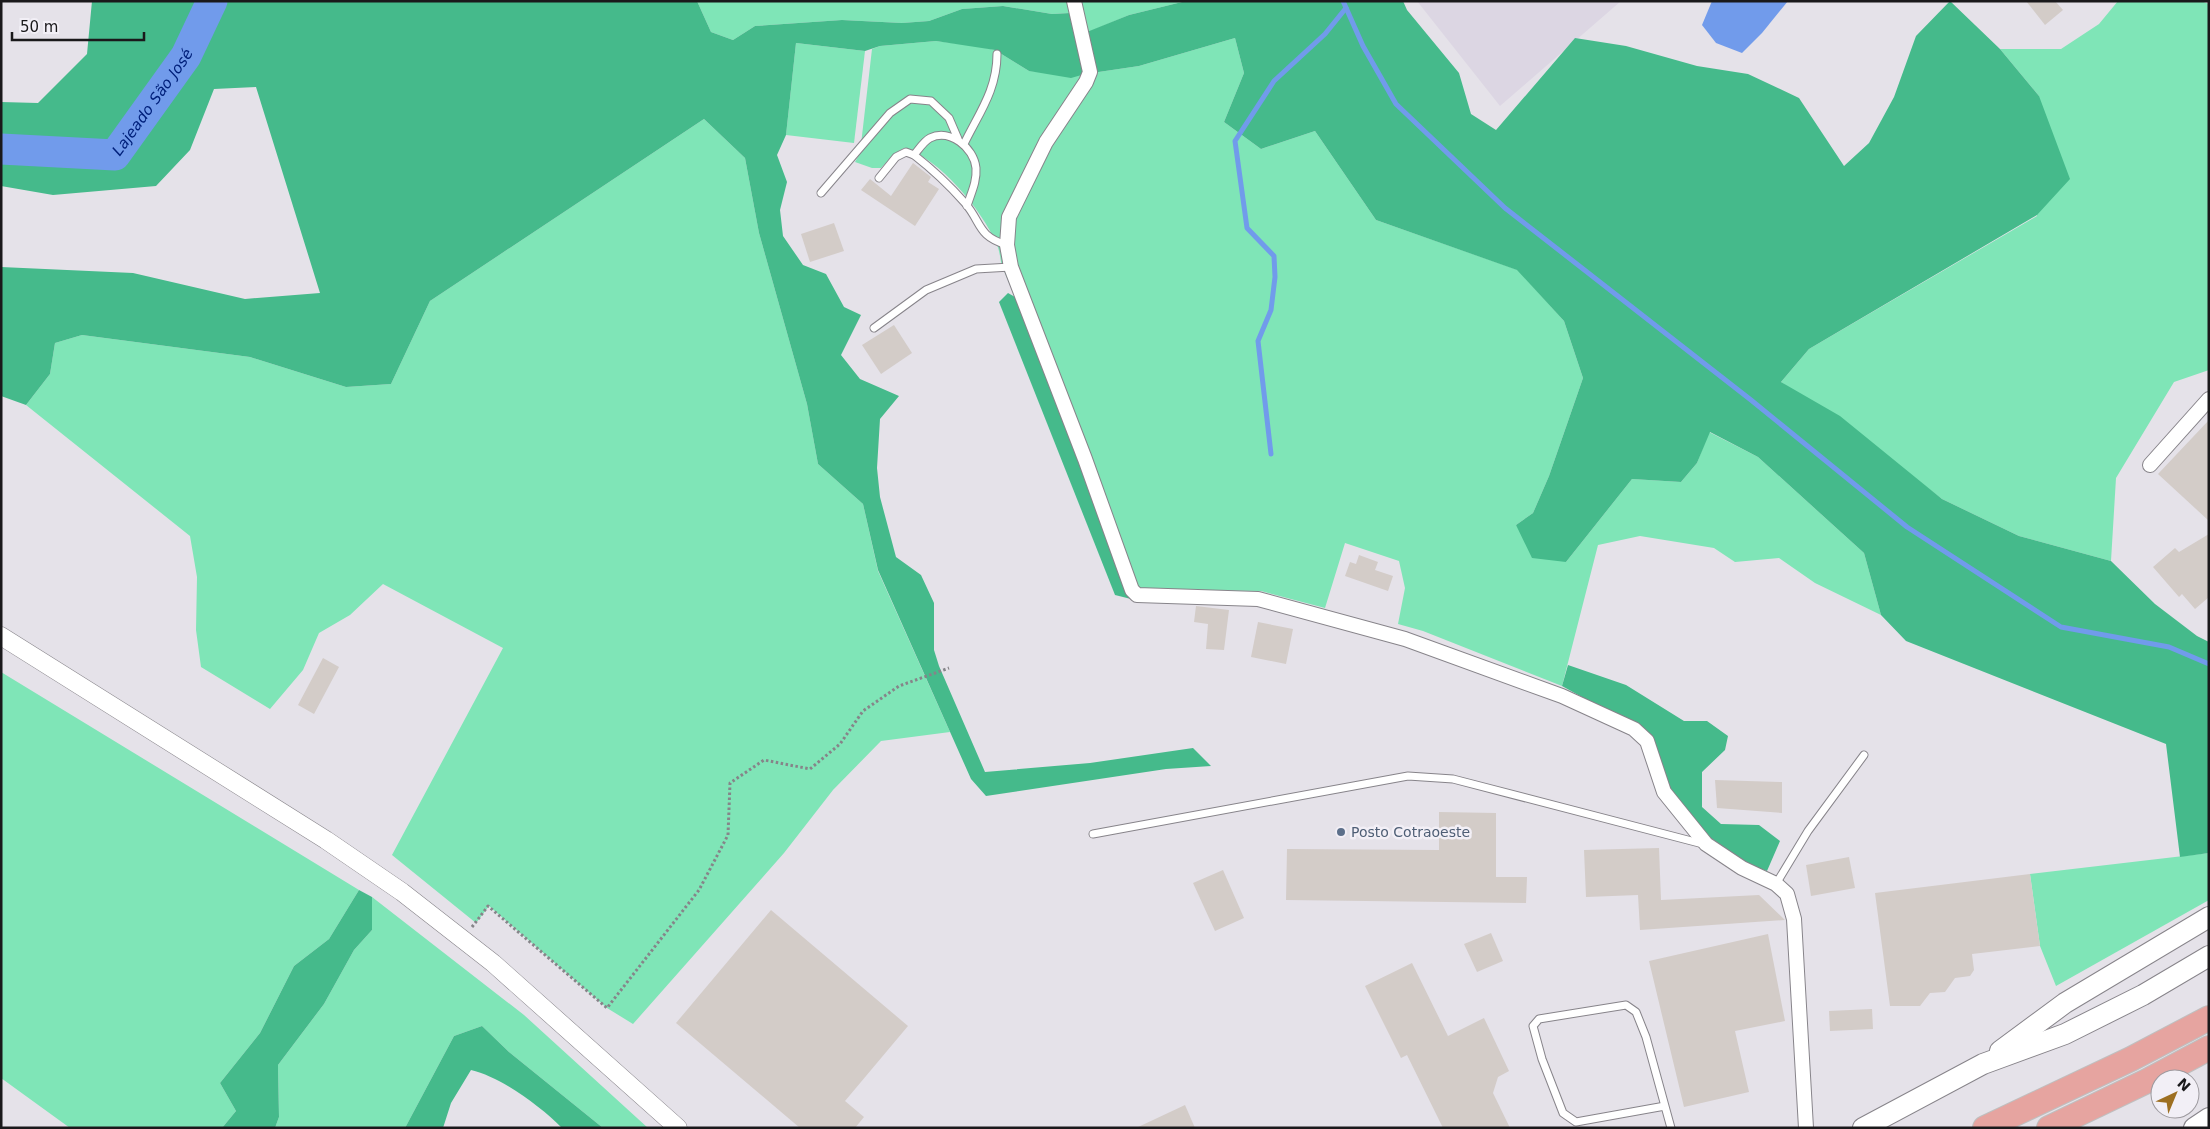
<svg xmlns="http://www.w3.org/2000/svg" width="2210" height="1129" font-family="'DejaVu Sans',sans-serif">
  <rect width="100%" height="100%" fill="#e5e2e9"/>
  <!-- built -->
  <polygon fill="#dcd6e3" points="1417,1 1621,1 1500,106"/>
  <!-- green -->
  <g fill="#7fe5b7">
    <polygon points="697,1 1186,1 1129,15 1077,37 1069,13 1052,14 1003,6 962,9 929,21 902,23 842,20 755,26 733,40 711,32"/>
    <polygon points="2118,1 2201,1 2209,4 2209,370 2174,382 2116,478 2111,561 2019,536 1942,499 1891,460 1781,382 1809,349 2037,216 2039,96 2000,49 2061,49 2099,24"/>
    <path d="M1235,38l9,35 -20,49 37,27 54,-18 61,89 142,50 46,51 19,57 -34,98 -16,37 -17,12 50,37 66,-83 49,3 16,-19 12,-31 49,25 106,96 17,62 -66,-32 -36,-25 -44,4 -21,-14 -74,-12 -42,9 -36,141 -139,-55 -25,-7 7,-36 -6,-27 -54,-18 -20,65 -64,-17 -80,-1 -50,9 -49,-139 -80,-194c-2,-7 -2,-16 -6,-23 -14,-33 -57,-85 -92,-95l-9,5 -14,15h-9l-17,-6 5,-9 12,-104 8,-3 56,-5 41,5 18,4 34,21 56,3 54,-8z"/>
    <polygon points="796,43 865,51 854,143 786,135"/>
    <polygon points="704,119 745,158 759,233 807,404 818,464 863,504 878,571 950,732 881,741 833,790 784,853 633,1024 607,1008 489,906 476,923 392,855 503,648 383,584 350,615 319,633 303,670 270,709 201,667 196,630 197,577 190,536 26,405 50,374 55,343 82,335 250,357 346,387 391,384 430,301"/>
    <polygon points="1,672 359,890 329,939 294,966 260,1033 220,1083 236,1111 222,1128 70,1128 1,1078"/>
    <polygon points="2209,853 2209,900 2056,986 2040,946 2030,874"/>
    <polygon points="372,897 524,1015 648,1128 603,1128 509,1052 482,1026 454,1036 405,1128 275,1128 279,1117 278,1065 324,1004 354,950 372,930"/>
  </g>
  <!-- forest -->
  <g fill="#45ba8b">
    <polygon points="92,1 697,1 711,32 733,40 755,26 842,20 902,23 929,21 962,9 1003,6 1052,14 1070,13 1077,36 1129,15 1186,1 1403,1 1407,10 1459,73 1471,114 1496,130 1575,38 1626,46 1697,66 1748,74 1799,98 1844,166 1869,143 1894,97 1916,36 1950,1 2000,49 2039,96 2070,179 2037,215 1809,349 1781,382 1840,416 1942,499 2019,536 2111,561 2155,604 2197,636 2209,642 2209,853 2180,857 2166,744 1906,641 1881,615 1864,553 1758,457 1710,432 1697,463 1681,482 1632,479 1566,562 1532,558 1516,525 1533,513 1549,476 1583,378 1564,321 1517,270 1376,220 1315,131 1261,149 1224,122 1244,73 1235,38 1139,66 1085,74 1071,78 1029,71 995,50 936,41 880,46 865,51 796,43 786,135 777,155 787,182 780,210 783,236 803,265 826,274 844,307 861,315 841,355 860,379 899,396 880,419 877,468 880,497 896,557 921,575 934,603 934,650 939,666 985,772 1090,763 1193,748 1211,766 1166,769 986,796 971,779 878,570 863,504 818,464 807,404 759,233 745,158 704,119 430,301 391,384 346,387 250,357 82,335 55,343 50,374 26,405 1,396 1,267 133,273 245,299 320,293 256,87 214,89 190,150 156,186 53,195 1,186 1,102 38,103 87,54"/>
    <polygon points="1008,293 1015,297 1082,460 1131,599 1115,595 999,302"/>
    <polygon points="1568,665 1626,685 1684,721 1707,721 1728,736 1725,750 1702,772 1702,807 1721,824 1759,825 1780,841 1767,871 1746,864 1711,838 1670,792 1649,734 1562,686"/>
    <polygon points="359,890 372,897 372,930 354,950 324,1004 278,1065 279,1117 275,1128 222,1128 236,1111 220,1083 260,1033 294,966 329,939"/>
    <path d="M482,1026l27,26 94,76h-41c-22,-22 -61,-51 -91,-58l-20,33 -8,25h-38l49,-92z"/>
  </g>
  <!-- water -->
  <polygon fill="#719beb" points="1712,1 1788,1 1762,33 1742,53 1716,43 1702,25"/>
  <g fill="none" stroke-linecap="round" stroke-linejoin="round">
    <!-- stream -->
    <g stroke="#719beb" stroke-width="5">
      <polyline points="1343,1 1363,46 1396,104 1505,208 1751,400 1907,527 2061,627 2169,647 2209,664"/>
      <polyline points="1271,454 1258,341 1271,310 1275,277 1274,256 1247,228 1235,141 1274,81 1325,34 1346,8"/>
    </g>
    <!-- river -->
    <path stroke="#719beb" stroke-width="31" id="s1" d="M1,149l114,6 71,-99 26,-55"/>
  </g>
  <!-- building -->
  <g fill="#d3ccc8">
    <polygon points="2026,1 2055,1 2063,10 2045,25"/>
    <polygon points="913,163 931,177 928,182 939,189 915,226 861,190 870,179 891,196"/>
    <polygon points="834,223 844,251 810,262 801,234"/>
    <polygon points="894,325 912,353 881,374 862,345"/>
    <polygon points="2209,420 2209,521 2158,474"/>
    <polygon points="2209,534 2209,597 2195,609 2182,594 2179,597 2153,567 2175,548 2179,552"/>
    <polygon points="1359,555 1378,562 1375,570 1393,576 1388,591 1345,576 1350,562 1356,564"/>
    <polygon points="1196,606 1229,610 1224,650 1206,649 1208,624 1194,622"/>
    <polygon points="1258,622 1293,629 1286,664 1251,657"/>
    <polygon points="323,658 339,667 314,714 298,705"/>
    <polygon points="1715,780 1782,782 1782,813 1717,808"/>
    <polygon points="1439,812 1496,813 1496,877 1527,877 1526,903 1286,900 1287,849 1439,850"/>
    <polygon points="1659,848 1661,900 1759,895 1785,920 1640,930 1638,895 1586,897 1584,850"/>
    <polygon points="1849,857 1855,888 1811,896 1806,865"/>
    <polygon points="1223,870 1244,918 1215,931 1193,883"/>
    <polygon points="2030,874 2040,946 1972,954 1974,970 1970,976 1955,978 1945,992 1930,993 1920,1006 1890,1006 1875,893"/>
    <polygon points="771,910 908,1026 845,1101 864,1117 855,1128 800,1128 676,1023"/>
    <polygon points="1491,933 1503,961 1477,972 1464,944"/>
    <polygon points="1768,934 1785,1021 1735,1031 1749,1092 1684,1107 1649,961"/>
    <polygon points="1412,963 1448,1036 1484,1018 1509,1071 1498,1077 1493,1093 1510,1128 1443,1128 1407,1055 1401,1058 1365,986"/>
    <polygon points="1872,1009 1873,1029 1830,1031 1829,1011"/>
    <polygon points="1185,1105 1195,1128 1136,1128"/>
  </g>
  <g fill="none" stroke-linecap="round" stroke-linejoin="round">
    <defs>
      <g id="service">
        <path d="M964,144c15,-31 33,-54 33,-90"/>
        <path d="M914,155c5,-6 10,-14 16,-17 20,-10 44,10 46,30 1,14 -5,25 -9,38"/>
        <path d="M879,178l17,-21 10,-5 8,3c18,14 36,31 51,48 17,20 12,33 42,42"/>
        <polyline points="821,193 890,113 910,99 931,101 949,118 958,139"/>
        <polyline points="874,328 926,290 976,269 1011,267"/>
        <polyline points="1093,834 1408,776 1453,779 1703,844"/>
        <polyline points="1776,884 1808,831 1864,755"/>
        <polyline points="1665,1106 1576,1122 1563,1113 1542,1059 1533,1026 1539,1019 1626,1005 1636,1012 1646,1037 1671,1128"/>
      </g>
      <g id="minor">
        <polyline points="1074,1 1090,72 1086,82 1046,142 1009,217 1007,245 1011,267 1085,459 1132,590 1137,595 1258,599 1405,639 1562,696 1634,729 1647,741 1664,792 1706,844 1742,868 1776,884 1787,894 1794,919 1806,1128"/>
        <polyline points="2150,465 2209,399"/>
      </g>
      <polyline id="tertiary" points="1,636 326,840 402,892 493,963 678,1128"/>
      <g id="secondary">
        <polyline points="2000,1051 2065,1003 2209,917"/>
        <polyline points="1863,1128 1983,1064 2065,1034 2143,995 2209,956"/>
        <polyline points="2194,1128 2209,1118"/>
      </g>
      <g id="trunk">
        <polyline points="1985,1128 2131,1059 2209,1018"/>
        <polyline points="2049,1128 2147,1081 2209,1048"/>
      </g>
    </defs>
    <!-- service casing -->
    <use href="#service" stroke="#87848a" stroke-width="9"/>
    <!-- minor casing -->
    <use href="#minor" stroke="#87848a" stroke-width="16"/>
    <!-- tertiary casing -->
    <use href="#tertiary" stroke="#87848a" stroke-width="19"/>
    <!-- secondary casing -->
    <use href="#secondary" stroke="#87848a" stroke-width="22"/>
    <!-- trunk casing -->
    <use href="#trunk" stroke="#bfbfbf" stroke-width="26"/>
    <!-- path -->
    <polyline stroke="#868489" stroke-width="3" stroke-dasharray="2.5 2.5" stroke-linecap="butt" points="472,927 488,906 607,1008 699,890 728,835 730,783 764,760 810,769 840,744 863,711 899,686 949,668"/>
    <!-- service -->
    <use href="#service" stroke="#fff" stroke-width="7"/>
    <!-- minor -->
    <use href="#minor" stroke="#fff" stroke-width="14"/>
    <!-- tertiary -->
    <use href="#tertiary" stroke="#fff" stroke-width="18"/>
    <!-- secondary -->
    <use href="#secondary" stroke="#fff" stroke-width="20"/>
    <!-- trunk -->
    <use href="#trunk" stroke="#e6a4a0" stroke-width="24"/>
  </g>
  <!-- markers -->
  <circle fill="#5c6f8a" stroke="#f2eff6" stroke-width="2" cx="1341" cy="832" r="5"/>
  <g text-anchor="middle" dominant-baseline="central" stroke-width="5" stroke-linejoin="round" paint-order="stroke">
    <!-- service labels -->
    <g font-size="14" fill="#4e5e75" stroke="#f2eff6" text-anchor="start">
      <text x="1351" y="832">Posto Cotraoeste</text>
    </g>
    <!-- water labels -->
    <g font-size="15" font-style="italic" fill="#00207b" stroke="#f2eff6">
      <text stroke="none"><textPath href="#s1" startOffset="179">Lajeado São José</textPath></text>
    </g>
  </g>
  <!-- border -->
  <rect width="2210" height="1129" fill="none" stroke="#1a191b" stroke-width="5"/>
  <!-- north arrow -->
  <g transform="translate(2175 1094) rotate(44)"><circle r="24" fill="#f2eff6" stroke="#9c999e"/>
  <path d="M0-4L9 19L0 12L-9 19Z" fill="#9d6f21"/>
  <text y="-8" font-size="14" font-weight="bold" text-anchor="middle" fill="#1a191b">N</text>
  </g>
  <!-- scale -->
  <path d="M12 32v8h132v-8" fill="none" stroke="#1a191b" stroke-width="2.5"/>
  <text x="20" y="32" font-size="15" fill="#1a191b" stroke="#f2eff6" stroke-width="4" paint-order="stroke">50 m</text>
</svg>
